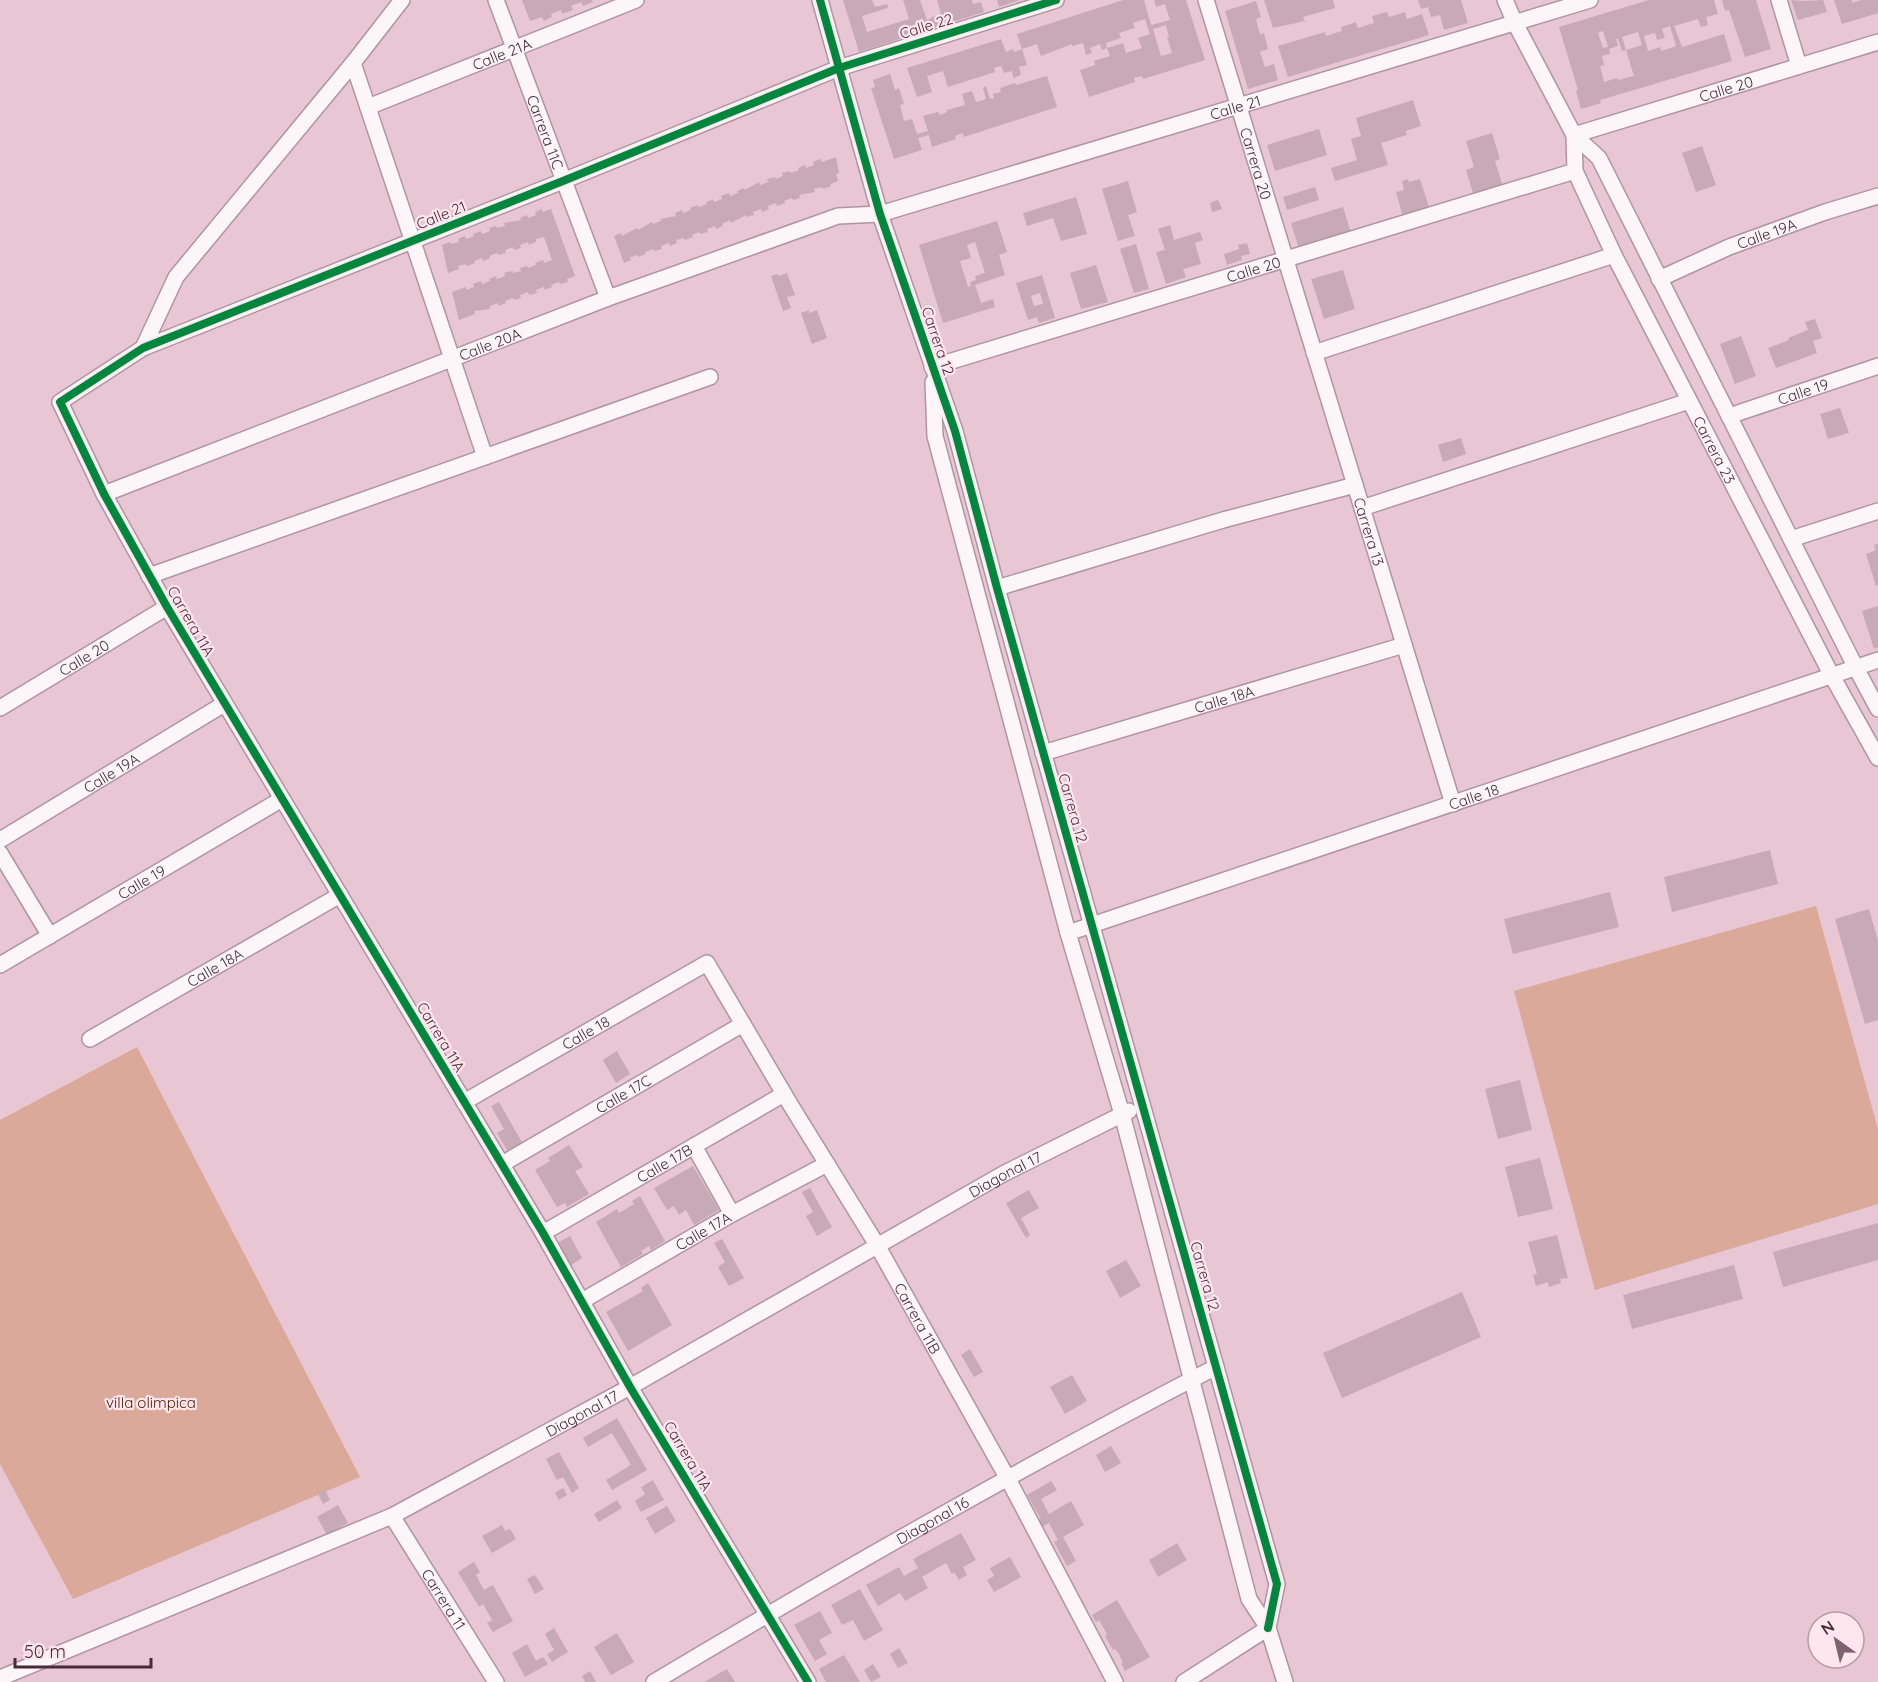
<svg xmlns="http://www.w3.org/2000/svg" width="1878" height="1682" font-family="Quicksand,sans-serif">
  <rect width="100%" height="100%" fill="#e9c6d4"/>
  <!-- green -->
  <g fill="#daa999">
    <polygon points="1816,906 1878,1129 1878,1204 1595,1290 1514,991"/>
    <polygon points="137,1047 360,1477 73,1599 0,1464 0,1120"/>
  </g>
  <!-- building -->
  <g fill="#c7aab6" fill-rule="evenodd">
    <polygon points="522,0 592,0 593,2 583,6 581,2 571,6 573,10 562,14 561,10 551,14 552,17 544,21 542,17 530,21"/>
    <polygon points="843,0 872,0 875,7 887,4 888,8 862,16 867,32 909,19 903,0 920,0 927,20 941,13 937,0 972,0 973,4 981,2 984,12 859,52"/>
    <polygon points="997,0 1020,0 999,7"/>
    <path d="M1123,0h21l7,25 19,-5 -5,-16 -9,3 -2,-7h32l19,60 -62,19 -1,-3 -8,2 1,4 -46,15 -9,-27 15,-5 -1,-4 16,-5 -3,-8 -5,2 -2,-6 -10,4 2,5 -6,2 -3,-12 -11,3v-2l-31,12 -4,-12 -15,5 5,16 -8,2 2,8 -8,3 -1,-7 -8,2 -3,-7 -7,2 1,4 -47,15 -5,-16 -16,5 5,16 -15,5 -10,-29 94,-29 5,13 7,-3 1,3 8,-3 -5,-15zM1145,19l5,15 -12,4 4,10 -16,5 -3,-10 -16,5 -1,-5 15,-5 -2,-5 16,-5 -2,-5zM1166,25l3,12h-2l5,16 -11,3 -8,-27z"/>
    <polygon points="1264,0 1333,0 1335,8 1303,17 1305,21 1273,28"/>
    <polygon points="1418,0 1461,0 1468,23 1444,30 1440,15 1431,17 1428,7 1421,9"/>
    <path d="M1649,0h65l4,14 -12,3 2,8 -7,2 -3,-8 -24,7 8,21 42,-13 8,27 -132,39 1,3 -20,6 -5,-18 2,-1 -19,-63zM1670,26l6,20 -15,5 -1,-4 -12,4 -4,-15 11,-3 2,7 8,-2 -3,-9zM1603,31l5,16 -5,1 -5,-15zM1638,32l4,13 -16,5 8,26 -16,4 -1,-2 -13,4 -4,-16 4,-1 -2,-9 8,-2 -1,-5 9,-3 -2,-7h2l4,12 4,-1 -4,-13z"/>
    <polygon points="1722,0 1756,0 1771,49 1745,57 1729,10 1725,11"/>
    <polygon points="1791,0 1804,1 1823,0 1827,12 1798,20"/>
    <polygon points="1834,0 1852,0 1852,3 1861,0 1878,0 1878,13 1842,24"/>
    <polygon points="1256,1 1261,17 1256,19 1260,34 1264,33 1268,49 1260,52 1265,67 1274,64 1278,80 1248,89 1225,11"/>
    <polygon points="1387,12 1389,17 1405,12 1407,19 1422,14 1429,35 1288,77 1278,46 1325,32 1326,36 1342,31 1341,27 1356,22 1358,28 1374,23 1372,16"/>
    <polygon points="890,74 895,90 899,88 904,104 900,105 904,121 912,119 917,134 928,131 923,116 938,112 940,115 947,112 947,110 965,105 962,94 972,91 976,102 986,99 983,88 986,86 990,99 994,98 993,94 1001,92 1000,88 1015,83 1016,85 1047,76 1057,107 964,137 963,133 955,136 956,139 932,147 929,135 918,138 922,150 894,159 871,88 875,87 873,80"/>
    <polygon points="1413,100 1421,126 1406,131 1407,135 1381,143 1388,165 1335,181 1331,168 1357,160 1351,139 1361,136 1356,118"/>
    <polygon points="1319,129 1327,155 1275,171 1267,145"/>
    <polygon points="1492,133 1500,159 1495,161 1503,187 1474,196 1466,170 1474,167 1466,141"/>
    <polygon points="1702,146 1716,185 1696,192 1682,153"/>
    <polygon points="836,157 839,173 836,174 838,181 830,184 831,186 823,189 822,187 814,189 815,192 799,195 800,198 793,200 792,198 784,201 785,203 777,206 776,203 768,206 769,209 762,212 761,209 753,212 754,215 746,217 746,215 731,223 730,220 722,224 723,226 716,229 715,226 707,229 708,232 700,234 699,232 692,235 693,237 685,240 684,238 676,240 677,243 670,246 669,243 661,246 662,249 654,251 653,249 645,252 646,254 639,257 638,255 630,257 631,260 624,263 614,236 621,233 622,236 637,228 638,230 652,222 653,224 661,221 660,219 676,216 675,213 682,210 683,213 691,210 690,208 698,205 699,207 707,204 706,202 713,199 714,202 722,199 721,196 729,193 730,196 738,193 737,191 744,188 745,190 759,182 760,185 768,182 767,179 775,177 776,179 783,176 782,173 790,171 791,173 799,170 798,168 805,165 806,168 814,165 813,162 820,159 822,162"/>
    <polygon points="1408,179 1409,182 1420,179 1430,210 1403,217 1396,192 1404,190 1402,181"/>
    <polygon points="1128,181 1137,212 1128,215 1135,236 1118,241 1102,189"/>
    <polygon points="1315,187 1319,200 1287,210 1283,197"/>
    <polygon points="1076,197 1087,234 1061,241 1053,218 1027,226 1023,213"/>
    <polygon points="1218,200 1222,209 1212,212 1210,203"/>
    <polygon points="1343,207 1351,233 1299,249 1291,223"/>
    <polygon points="542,209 543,212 551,209 575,276 567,279 568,282 560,284 559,282 551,285 552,287 545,290 544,287 536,290 537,293 529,295 528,292 520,295 521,298 514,300 513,298 505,301 506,303 498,306 498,303 490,306 490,309 474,311 475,314 459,320 452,292 466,287 466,290 474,287 473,284 481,281 482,284 490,281 489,279 496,276 497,279 505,276 504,273 512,271 513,273 521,271 520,268 527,266 528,268 536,265 535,263 543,260 544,263 552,260 544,237 536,239 536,242 529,245 528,242 520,245 521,248 514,250 513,247 505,250 506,253 498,255 497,253 489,256 490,258 483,261 482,258 474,261 475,263 467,266 466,264 458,266 459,269 448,273 442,245 450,242 451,244 459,242 458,239 465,236 466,239 474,236 473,234 481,231 482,234 490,231 489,228 496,226 497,228 505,226 504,223 521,220 520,218 527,215 528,218 536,215 535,212"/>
    <path d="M997,221l10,31 -8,3 6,20 -30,10 6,18 12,-4 2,8 -52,16 -24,-78zM975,242l10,31 -10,3 1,4 -6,2 1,4 -3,1 -8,-26 11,-3 -4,-13z"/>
    <polygon points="1170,225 1174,240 1200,232 1203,240 1195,243 1201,264 1183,269 1186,277 1166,284 1156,252 1165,250 1158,229"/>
    <polygon points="1247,243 1250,254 1241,256 1242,260 1227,265 1224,254 1239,249 1238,245"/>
    <polygon points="1136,244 1149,289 1134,293 1120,249"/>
    <polygon points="1096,265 1108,302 1081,309 1070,273"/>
    <polygon points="1343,270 1355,309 1324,319 1311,279"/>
    <polygon points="787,273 795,295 787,297 791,308 783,311 771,276 778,274 779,276"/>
    <path d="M1042,275l13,43 -16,5 -2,-6 -9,3 -12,-37zM1040,293l3,11 -9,2 -3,-10z"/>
    <polygon points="809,310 809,313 817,310 827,338 812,344 801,313"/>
    <polygon points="1815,319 1822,338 1813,341 1817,353 1776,368 1768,348 1789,340 1788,338 1808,330 1805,322"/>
    <polygon points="1741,336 1756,376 1735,384 1720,344"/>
    <polygon points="1840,408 1849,433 1828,439 1820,414"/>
    <polygon points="1461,438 1466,454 1443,462 1438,445"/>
    <polygon points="1878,544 1878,585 1876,586 1866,554 1876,550 1874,545"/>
    <polygon points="1878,606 1878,647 1874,649 1862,611"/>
    <polygon points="1770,850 1778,884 1672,912 1664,877"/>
    <polygon points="1610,892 1619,927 1513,954 1504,919"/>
    <polygon points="1869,909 1878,941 1878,1020 1865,1024 1835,919"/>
    <polygon points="617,1051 630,1074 616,1083 603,1060"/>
    <polygon points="1520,1080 1532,1130 1498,1139 1485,1089"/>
    <polygon points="499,1102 523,1144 508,1152 497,1133 504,1129 491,1106"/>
    <polygon points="569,1145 583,1167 575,1171 589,1194 567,1207 565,1203 557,1207 535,1170 550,1161 548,1158"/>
    <polygon points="1540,1158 1553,1209 1518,1217 1505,1167"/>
    <polygon points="693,1166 719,1210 694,1225 686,1210 679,1215 674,1206 667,1210 654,1188"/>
    <polygon points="810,1188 832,1227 817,1236 806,1216 813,1212 802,1192"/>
    <polygon points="1029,1190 1039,1208 1021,1218 1030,1235 1026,1238 1006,1203"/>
    <polygon points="640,1196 665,1241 651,1250 649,1246 641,1251 643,1254 621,1267 596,1222 617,1209 619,1213 634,1204 632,1201"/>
    <polygon points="1878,1223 1878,1260 1783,1287 1773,1252"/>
    <polygon points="1557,1235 1568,1278 1560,1279 1561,1283 1549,1287 1548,1282 1536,1286 1533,1275 1537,1274 1528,1242"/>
    <polygon points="570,1236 582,1258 568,1267 555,1244"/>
    <polygon points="722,1239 744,1278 729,1286 718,1267 725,1262 714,1243"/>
    <polygon points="1126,1260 1141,1286 1120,1298 1106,1271"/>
    <polygon points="1734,1265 1743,1299 1632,1329 1623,1295"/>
    <polygon points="648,1283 672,1325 628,1351 606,1312 643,1291 641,1288"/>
    <polygon points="1462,1292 1481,1337 1342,1398 1323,1353"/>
    <polygon points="970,1349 983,1372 974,1377 961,1355"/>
    <polygon points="1072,1375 1087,1401 1065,1414 1050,1387"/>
    <polygon points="617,1418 647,1470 612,1490 606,1480 631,1465 612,1433 588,1447 583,1438"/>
    <polygon points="1111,1446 1121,1463 1105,1472 1096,1455"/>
    <polygon points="559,1452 579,1488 572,1493 563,1477 557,1480 546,1459"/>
    <polygon points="653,1480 664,1500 641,1512 635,1501 645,1494 641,1487"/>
    <polygon points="1051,1481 1057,1490 1041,1499 1049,1514 1071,1501 1084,1525 1063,1537 1076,1561 1067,1566 1054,1542 1058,1540 1049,1523 1042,1527 1038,1520 1041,1519 1027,1495"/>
    <polygon points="563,1488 567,1495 559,1500 555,1493"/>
    <polygon points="325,1490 330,1500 323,1504 318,1494"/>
    <polygon points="617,1500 622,1508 599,1522 594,1514"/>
    <polygon points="338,1505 348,1523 327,1535 317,1517"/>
    <polygon points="667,1506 676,1521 655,1534 646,1518"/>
    <polygon points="502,1525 505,1531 510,1529 516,1539 492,1553 482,1536"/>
    <polygon points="961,1533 976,1560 963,1567 967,1575 959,1580 954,1572 952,1574 946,1563 922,1577 928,1588 905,1601 900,1593 878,1606 866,1585 899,1567 904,1576 918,1568 913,1559"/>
    <polygon points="1177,1543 1187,1560 1158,1577 1149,1560"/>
    <polygon points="1010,1557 1021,1577 994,1592 987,1580 994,1576 990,1568"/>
    <polygon points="474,1562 480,1572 476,1575 484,1590 493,1585 513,1621 493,1632 487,1623 492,1620 483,1604 479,1607 458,1572"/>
    <polygon points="535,1575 544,1589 535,1594 527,1579"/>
    <polygon points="860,1589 883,1630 864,1641 853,1620 842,1625 831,1605"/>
    <polygon points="1117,1600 1150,1657 1125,1671 1121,1664 1123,1663 1119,1654 1115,1649 1113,1650 1105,1636 1107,1634 1099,1620 1096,1622 1092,1615"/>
    <polygon points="820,1611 832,1633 819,1640 827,1654 815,1661 794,1625"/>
    <polygon points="554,1628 568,1652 552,1662 547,1654 554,1650 545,1634"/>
    <polygon points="617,1633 634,1662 611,1675 594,1647"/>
    <polygon points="527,1644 536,1661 543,1657 548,1664 525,1677 512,1653"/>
    <polygon points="899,1648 908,1663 898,1668 890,1654"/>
    <polygon points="844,1655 860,1682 826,1682 819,1669"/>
    <polygon points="873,1664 881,1677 871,1682 864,1670"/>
    <polygon points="727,1669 735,1682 704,1682 713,1677"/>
    <polygon points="590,1671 596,1682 585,1682 582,1676"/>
  </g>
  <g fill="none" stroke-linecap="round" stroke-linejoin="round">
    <defs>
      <g id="minor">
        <path id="s1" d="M496,0l112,298"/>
        <polyline points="820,0 880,214 955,431 997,588 1277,1584 1268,1628"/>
        <path id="s2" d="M1206,0l247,804"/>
        <polyline points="1505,0 1515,23 1574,135 1599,158 1856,668 1878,709"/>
        <polyline points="1779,0 1799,66"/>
        <polyline points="353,63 485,457"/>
        <path id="s3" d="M368,107l268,-107"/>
        <path id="s4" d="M1574,135l1,36 39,84 218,421 46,82"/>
        <path id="s5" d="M1574,135l304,-93"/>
        <path id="s6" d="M1659,279l70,-32 96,-35 53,-16"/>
        <polyline points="143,348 176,277 353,63 402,0"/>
        <polyline points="1314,353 1614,255"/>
        <path id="s7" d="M932,367l643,-196"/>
        <polyline points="933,382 935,436 1068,933 1122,1114 1249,1599 1268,1628 1285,1682"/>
        <path id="s8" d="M1729,416l149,-50"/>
        <path id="s9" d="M104,494l504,-196 230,-82 42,-2 710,-214"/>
        <polyline points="1362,508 1689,401"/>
        <polyline points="1791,539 1878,511"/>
        <polyline points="149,576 710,377"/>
        <polyline points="997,588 1223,520 1355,485"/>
        <path id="s10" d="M0,708l167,-101"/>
        <path id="s11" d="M1043,753l361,-108"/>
        <path id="s12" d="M0,840l224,-136"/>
        <polyline points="0,853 50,936"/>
        <path id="s13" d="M1068,933l810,-273"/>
        <path id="s14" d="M0,965l282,-166"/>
        <path id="s15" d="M90,1039l250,-144"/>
        <path id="s16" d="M464,1102l243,-139 83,141 87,141 131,234 107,203"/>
        <polyline points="694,1146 732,1214"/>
        <path id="s17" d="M502,1164l241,-140"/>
        <path id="s18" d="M543,1233l241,-139"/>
        <path id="s19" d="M582,1301l150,-87 95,-50"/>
        <path id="s20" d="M392,1516l104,166"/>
        <path id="s21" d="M0,1678l392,-162 238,-129 373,-213 126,-63"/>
        <path id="s22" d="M654,1682c184,-110 371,-217 562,-315"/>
        <polyline points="808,1682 630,1387 543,1233 167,607 104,494 60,402 143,348 563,181 839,68 1056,0"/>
        <polyline points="1184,1682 1268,1628"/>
      </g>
    </defs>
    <!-- minor casing -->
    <use href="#minor" stroke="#b194a0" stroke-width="18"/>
    <!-- minor -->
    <use href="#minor" stroke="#fcf6f9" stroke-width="15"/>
    <defs>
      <g id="cycleway">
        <polyline points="820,0 880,214 955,431 997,588 1277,1584 1268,1628"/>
        <polyline points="808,1682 630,1387 543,1233 167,607 104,494 60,402 143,348 563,181 839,68 1056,0"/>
      </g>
    </defs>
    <!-- cycleway casing -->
    <use href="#cycleway" stroke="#ffe6ee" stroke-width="11"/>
    <!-- cycleway -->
    <use href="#cycleway" stroke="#00873e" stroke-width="8"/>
  </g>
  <g text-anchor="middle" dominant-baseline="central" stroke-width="4.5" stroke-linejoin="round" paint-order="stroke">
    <!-- street labels -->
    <g font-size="15" fill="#492b37" stroke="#ffe6ee">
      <text transform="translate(926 26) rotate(-17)">Calle 22</text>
      <text stroke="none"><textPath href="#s3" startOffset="144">Calle 21A</textPath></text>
      <text stroke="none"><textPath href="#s5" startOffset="159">Calle 20</textPath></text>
      <text stroke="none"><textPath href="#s9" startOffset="1198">Calle 21</textPath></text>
      <text stroke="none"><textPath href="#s1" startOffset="141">Carrera 11C</textPath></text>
      <text stroke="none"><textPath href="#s2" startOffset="171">Carrera 20</textPath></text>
      <text transform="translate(441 215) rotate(-22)">Calle 21</text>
      <text stroke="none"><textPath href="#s6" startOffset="117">Calle 19A</textPath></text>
      <text stroke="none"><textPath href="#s7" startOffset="336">Calle 20</textPath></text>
      <text transform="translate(938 341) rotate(71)">Carrera 12</text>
      <text stroke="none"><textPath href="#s9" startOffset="414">Calle 20A</textPath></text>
      <text stroke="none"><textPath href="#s8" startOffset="78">Calle 19</textPath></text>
      <text stroke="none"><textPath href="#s4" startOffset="348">Carrera 23</textPath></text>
      <text stroke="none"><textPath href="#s2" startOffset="556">Carrera 13</textPath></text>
      <text transform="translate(191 621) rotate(60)">Carrera 11A</text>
      <text stroke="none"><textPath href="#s10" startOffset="98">Calle 20</textPath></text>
      <text stroke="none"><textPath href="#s11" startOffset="189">Calle 18A</textPath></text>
      <text stroke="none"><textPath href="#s12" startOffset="130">Calle 19A</textPath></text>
      <text stroke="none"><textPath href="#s13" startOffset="428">Calle 18</textPath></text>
      <text transform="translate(1073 808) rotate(74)">Carrera 12</text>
      <text stroke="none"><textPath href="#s14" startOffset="164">Calle 19</textPath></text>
      <text stroke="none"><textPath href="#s15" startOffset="144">Calle 18A</textPath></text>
      <text stroke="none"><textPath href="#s16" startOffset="140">Calle 18</textPath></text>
      <text transform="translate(441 1037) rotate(59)">Carrera 11A</text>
      <text stroke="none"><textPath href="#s17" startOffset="140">Calle 17C</textPath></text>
      <text stroke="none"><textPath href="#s18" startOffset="140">Calle 17B</textPath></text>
      <text stroke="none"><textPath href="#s21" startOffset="1126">Diagonal 17</textPath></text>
      <text stroke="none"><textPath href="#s19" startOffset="140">Calle 17A</textPath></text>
      <text transform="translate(1205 1276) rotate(74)">Carrera 12</text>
      <text stroke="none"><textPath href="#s16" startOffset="693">Carrera 11B</textPath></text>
      <text stroke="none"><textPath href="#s21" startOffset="640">Diagonal 17</textPath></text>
      <text transform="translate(688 1456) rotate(59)">Carrera 11A</text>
      <text stroke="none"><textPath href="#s22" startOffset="322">Diagonal 16</textPath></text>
      <text stroke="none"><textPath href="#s20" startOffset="98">Carrera 11</textPath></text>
    </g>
    <!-- park labels -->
    <g font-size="15" fill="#4a2303" stroke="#ffe6ee">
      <text x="151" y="1402">villa olimpica</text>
    </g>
  </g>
  <!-- north arrow -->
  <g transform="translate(1836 1640) rotate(326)"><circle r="28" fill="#ffe6ee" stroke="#b69ba5" stroke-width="1.5"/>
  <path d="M0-4.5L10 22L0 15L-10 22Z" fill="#81616e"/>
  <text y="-9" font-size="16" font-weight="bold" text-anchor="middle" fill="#492b37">N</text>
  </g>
  <!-- scale -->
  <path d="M15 1658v9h136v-9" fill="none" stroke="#492b37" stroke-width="3"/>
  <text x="24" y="1658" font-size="18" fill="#492b37" stroke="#ffe6ee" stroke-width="4.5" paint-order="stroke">50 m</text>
</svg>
